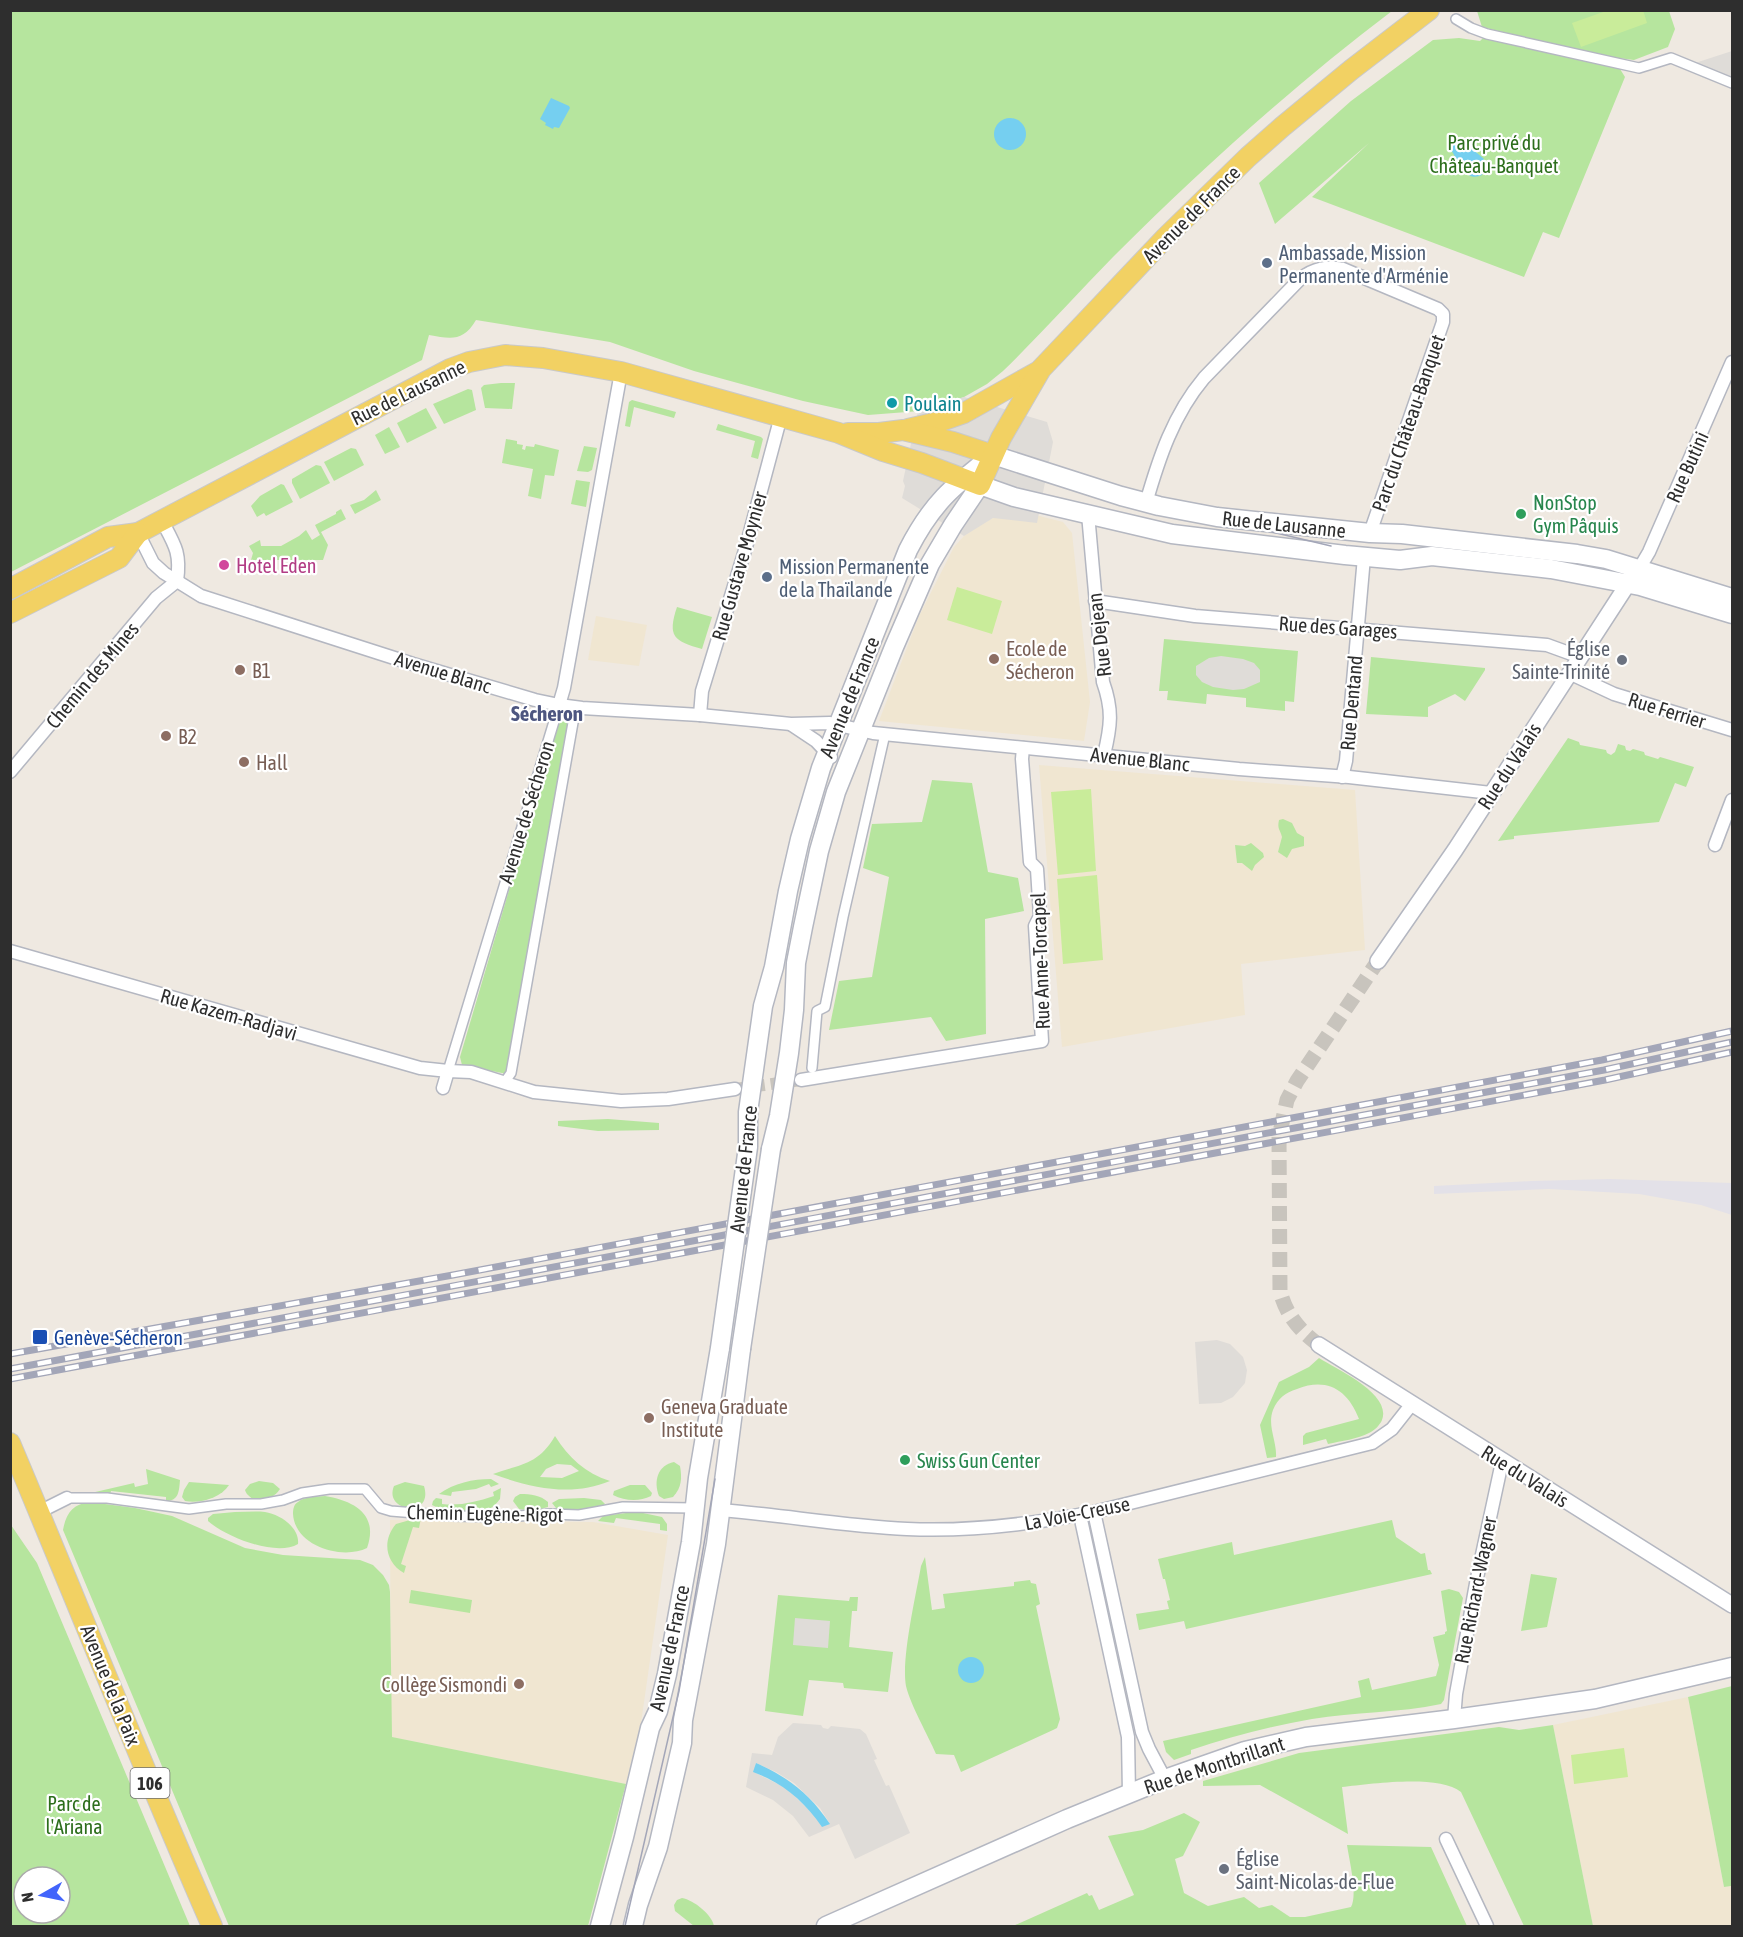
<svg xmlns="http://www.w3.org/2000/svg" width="1743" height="1937" font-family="'Asap Condensed',sans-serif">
  <rect width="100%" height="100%" fill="#efe9e1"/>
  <!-- industrial -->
  <polygon fill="#e3e1e8" points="1610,1179 1732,1183 1732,1215 1701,1205 1639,1194 1549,1189 1434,1194 1434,1186 1532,1181"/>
  <!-- education -->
  <g fill="#f0e6d1">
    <polygon points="1024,512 1063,522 1072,533 1090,702 1084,741 879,721 919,616 954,547 964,536 983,522 993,518"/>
    <polygon points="596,616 647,625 639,666 588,660"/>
    <polygon points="1039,765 1355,790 1365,950 1241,964 1245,1015 1062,1047"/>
    <polygon points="390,1520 593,1522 668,1535 641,1723 626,1784 391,1737"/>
    <polygon points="1688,1697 1724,1887 1731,1886 1732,1926 1593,1926 1553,1725"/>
  </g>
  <!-- green -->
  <g fill="#b6e59e" fill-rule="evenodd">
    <path d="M12,10l1380,1c-99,75 -191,158 -279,246 -37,38 -72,77 -110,114l-16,13 -23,13 -23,8 -21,6 -52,4 -65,-14 -109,-30 -84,-29 -134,-22c-13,22 -25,19 -47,15l-7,25 -411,212z"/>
    <polygon points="1477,11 1669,11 1675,29 1668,47 1634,60 1595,55 1482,27"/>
    <polygon points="1487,34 1620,69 1625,77 1559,238 1543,232 1524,277 1312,197 1369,143 1275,224 1259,183 1351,101 1433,40 1459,38 1480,41"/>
    <polygon points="501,383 515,383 512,409 485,408 481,388 484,385"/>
    <polygon points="468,389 472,390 476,410 444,424 433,404"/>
    <polygon points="632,400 676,412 674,418 634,407 630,427 625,426 629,402"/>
    <polygon points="426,408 437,428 407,443 397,423"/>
    <polygon points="718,424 761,437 763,439 758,459 751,457 755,441 716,430"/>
    <polygon points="389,427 400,447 385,454 375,435"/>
    <polygon points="506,439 517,441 517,444 523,445 522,449 525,450 526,446 534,447 535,444 559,450 554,476 545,475 541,499 528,496 533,469 502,463"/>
    <polygon points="584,446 597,448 592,470 588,472 577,471"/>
    <polygon points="351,448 356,449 364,465 334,481 324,462"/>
    <polygon points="316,465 321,466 330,483 300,499 292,483 292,479"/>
    <polygon points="576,480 590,482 586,507 571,504"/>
    <polygon points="281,484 284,485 293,502 266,516 264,513 257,517 251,506 260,496"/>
    <polygon points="376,490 381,500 355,514 350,505 364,500"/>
    <polygon points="341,509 346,519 321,532 328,545 323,560 251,560 253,553 249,546 260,540 261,546 281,546 299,536 306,530 312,540 320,535 315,525 336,514 336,512"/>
    <path d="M677,607l35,10 -10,32c-28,-8 -35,-12 -25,-42z"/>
    <polygon points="1164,639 1298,651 1294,702 1285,701 1285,711 1246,707 1246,698 1207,694 1206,704 1167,700 1168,691 1159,691"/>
    <polygon points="1371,657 1485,668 1485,670 1465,701 1455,694 1428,707 1428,717 1366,714"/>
    <polygon points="559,720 571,720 507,1074 462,1065 460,1057"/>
    <polygon points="1568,738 1579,742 1580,745 1606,750 1607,753 1611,755 1615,752 1618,744 1625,746 1626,750 1630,751 1633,749 1644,752 1645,755 1658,759 1660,757 1694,767 1686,787 1675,783 1659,822 1514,836 1514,839 1498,841"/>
    <polygon points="932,780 972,783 988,872 1018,878 1024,911 985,919 986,1034 946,1041 931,1017 829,1030 839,981 872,977 889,877 863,868 872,824 922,822"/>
    <path d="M1283,819l9,4 5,10 7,4v9l-12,3 -5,9 -9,-6 4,-15c-2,-8 -5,-8 -3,-17z"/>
    <polygon points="1251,843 1263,853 1264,857 1255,865 1252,871 1242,863 1237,863 1235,845 1245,846"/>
    <polygon points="608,1119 659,1123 659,1130 598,1131 558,1126 558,1121"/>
    <path d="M1319,1358c19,12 73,36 63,62 -2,5 -8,11 -13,13 -11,6 -28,8 -41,11l-2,-5 -23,6v-9l3,-3 53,-14c-11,-29 -32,-42 -62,-30 -12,4 -19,9 -24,21 -6,16 4,31 3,47l-9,1 -7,-33 19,-43 30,-15z"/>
    <path d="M555,1436c14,22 30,37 55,45 -38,16 -79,7 -117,-7 28,-10 45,-9 62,-38zM557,1464l14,1 8,6 -17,7 -22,-1 6,-8z"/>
    <path d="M674,1462l6,4c2,12 2,21 -7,31l-9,2 -5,-3c-6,-15 -1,-31 15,-34z"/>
    <path d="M146,1469l34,11c-1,11 -1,21 -14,21v-4l-55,-6 -1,4 -19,-2 43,-10 1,4 13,-3z"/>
    <path d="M491,1479l8,5 -8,3 -2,-3 -13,5 -24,3 -1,4 -12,-2c15,-11 34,-15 52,-15z"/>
    <path d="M259,1481l14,2 7,6c-7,12 -30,16 -35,1l5,-6z"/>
    <path d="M189,1482l40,3c-8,13 -30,19 -44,16l-3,-4 2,-7z"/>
    <path d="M405,1482l19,4c10,33 -41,26 -30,0z"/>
    <path d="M630,1485h15l7,8 -1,3c-12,6 -26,5 -38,-1l1,-4z"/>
    <path d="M501,1488l-1,11c-3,4 -7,8 -11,10 -10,6 -46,2 -57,-4l1,-4 3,-3 6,1v5c18,2 34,-2 52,-8l-1,-4z"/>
    <path d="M520,1494c11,0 20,1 28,8v5l-15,4 -14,-2 -6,-8 2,-4z"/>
    <path d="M325,1496c29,5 54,18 42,52 -24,12 -72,-1 -74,-34 0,-5 1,-10 5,-12 7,-6 19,-5 27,-6z"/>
    <path d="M584,1498l17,2 4,4c-13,9 -35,7 -49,4l-4,-5 7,-4z"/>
    <path d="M90,1502l45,6 37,8 73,32 38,7 77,5 13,5 10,10 6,10 1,7 2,145 234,47 -38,142h-359l-166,-396c3,-17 10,-26 27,-28z"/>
    <path d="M235,1512c10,0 21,-1 30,0 15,2 35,16 33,32 -22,13 -72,-7 -90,-23v-3l5,-4z"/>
    <polygon points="626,1513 643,1513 662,1517 667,1524 667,1531 660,1530 660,1524 616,1518 614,1523 598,1521 603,1516"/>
    <path d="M417,1518h4l-2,10 -6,-1 -12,37 5,2 -2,7c-19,-11 -22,-33 -8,-49z"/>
    <polygon points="1392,1520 1396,1537 1421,1554 1425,1553 1428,1570 1430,1570 1432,1574 1186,1629 1184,1621 1139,1630 1136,1614 1169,1609 1167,1601 1170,1600 1165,1579 1163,1579 1158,1559 1232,1542 1234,1555"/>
    <path d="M11,1525l26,38 153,363h-179zM24,1877h36v36h-36z"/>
    <path d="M925,1557l7,53 13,-2 -2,-14 71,-8v-4l16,-2 1,3 5,1 4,20 -4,2 24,113 -3,9 -4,2 -92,42 -7,-17 -18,-1c-8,-19 -26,-50 -30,-68 -5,-27 10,-91 15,-120z"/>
    <polygon points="1531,1574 1557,1578 1547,1627 1521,1631"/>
    <path d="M1449,1589l10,3 4,6 -19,102 -3,4c-42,9 -87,8 -129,15 -41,7 -82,18 -121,31v4l-17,6 -8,-8 -3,-11 198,-44 -3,-16 11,-3 3,12 64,-14 3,-11 -6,-28 12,-3v-2l2,-1 -6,-40z"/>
    <polygon points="411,1590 472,1600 470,1613 409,1603"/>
    <polygon points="778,1595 849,1601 850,1597 858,1597 857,1611 852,1611 849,1647 893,1652 888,1692 844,1688 843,1683 809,1680 803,1716 765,1711"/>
    <polygon points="1732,1686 1732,1892 1731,1886 1724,1887 1688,1697"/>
    <path d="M1553,1725l40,201h-69l-63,-134c-22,-18 -90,-8 -119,-5l6,47 -88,-49 -57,1v-5l96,-28 200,-26 20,3z"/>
    <path d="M1184,1813l16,9 -17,34 -8,3 9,34 24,13 36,-9 15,11 13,-3 18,12h15l46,-10c7,-12 -2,-48 -4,-62l84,2 36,79h-454l74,-33 2,3 3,-1 7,15 35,-15 -26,-59 35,-6z"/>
    <path d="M682,1898c12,2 30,17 32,28h-20l-19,-15 -1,-6 3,-5z"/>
  </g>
  <!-- pitch -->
  <g fill="#c9ec9a">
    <polygon points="1643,10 1647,23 1581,47 1572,23 1606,11"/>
    <polygon points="957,587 1002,601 992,634 947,620"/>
    <polygon points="1091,789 1096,871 1058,875 1051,792"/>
    <polygon points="1097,875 1103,960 1063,964 1057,879"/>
    <polygon points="1624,1748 1628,1777 1574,1784 1571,1755"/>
  </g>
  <!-- plaza -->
  <g fill="#dfdcd8" fill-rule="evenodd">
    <polygon points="1732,51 1732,83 1689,65"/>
    <polygon points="964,397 1047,422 1053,442 1037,523 993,518 964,536 902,498 905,486 903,481 918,411"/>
    <polygon points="1221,656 1243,659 1254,663 1260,670 1260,682 1244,689 1233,690 1213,687 1202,682 1196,675 1196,666 1209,658"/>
    <polygon points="1217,1340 1230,1344 1243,1357 1247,1370 1245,1383 1233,1397 1221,1403 1199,1404 1195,1342"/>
    <polygon points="795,1618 830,1621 828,1648 793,1645"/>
    <path d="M793,1723l28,2 2,3 5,1 3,-3 29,3 6,5 11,25 -3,1 12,26 3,-1 21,48 -55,26 -16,-35 -30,13 -16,-21 -20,-16 -27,-13 6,-34 20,2 6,-18zM756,1763l20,9 18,11 26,25 10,16 -20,-13 -24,-23 -32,-16z"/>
  </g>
  <!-- water -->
  <g fill="#75cff0">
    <polygon points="551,98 569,106 570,108 559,128 554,127 553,129 545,125 546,123 540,119"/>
    <circle cx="1010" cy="134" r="16"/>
    <path d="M1458,140l8,1 4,6 14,12 -2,16c-19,8 -23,-15 -33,-28l2,-5z"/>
    <circle cx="971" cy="1670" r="13"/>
    <path d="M756,1763c32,14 54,31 74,61l-8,3c-18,-26 -39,-44 -69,-55z"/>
  </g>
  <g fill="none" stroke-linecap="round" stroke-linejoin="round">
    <!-- minor-tunnel -->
    <polyline stroke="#c8c4bd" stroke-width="12" stroke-dasharray="12 6" stroke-linecap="butt" points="735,1089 801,1080"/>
    <!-- tertiary-tunnel -->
    <path stroke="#c8c4bd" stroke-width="15" stroke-dasharray="15 8" stroke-linecap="butt" d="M1319,1345c-19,-14 -33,-30 -39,-54l-1,-154 8,-37 10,-19 81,-120"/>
    <defs>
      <g id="pedestrian">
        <polyline points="1456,19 1471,28 1487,34 1639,68 1671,58 1732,83"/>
        <polyline points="812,1068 817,1011 825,1007 843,917 885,734"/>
        <polyline points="448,1071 559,705"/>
        <polyline points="504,1083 511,1073 574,717"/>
        <polyline points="67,1498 107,1498 189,1509 226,1504 261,1504 283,1500 302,1493 329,1489 365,1489 381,1508 391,1511 452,1516 502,1517 551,1514 579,1515 623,1507 694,1508"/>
      </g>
      <g id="minor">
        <path d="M1146,503c13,-45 27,-88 58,-125l96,-99c14,-11 26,-13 43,-10l95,40 5,5v8l-73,211"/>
        <path d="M1088,514l15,168c10,28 8,44 1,73"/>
        <path d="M162,521c13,24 19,32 15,60"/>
        <polyline points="138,533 153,563 164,573 201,596 413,664 535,700 559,705 582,708 700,715 791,724 830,723 873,733 1239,769 1349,777 1491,793"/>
        <polyline points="1639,569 1649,552 1732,362"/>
        <polyline points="1095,601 1195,616 1547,645 1580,657"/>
        <polyline points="1569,673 1614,694 1732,730"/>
        <polyline points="559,705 564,688 621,372"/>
        <polyline points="700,715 702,691 746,547 781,416"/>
        <polyline points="792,725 816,741 831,757"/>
        <polyline points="10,772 156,598 177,581"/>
        <polyline points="1342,777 1346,761 1364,557"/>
        <polyline points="1715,845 1732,800"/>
        <polyline points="10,951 420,1068 448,1071 443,1088"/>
        <polyline points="448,1071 471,1072 534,1092 621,1101 668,1099 735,1089"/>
        <polyline points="801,1080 1042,1041 1035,926 1040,916 1037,869 1030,862 1022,759 1023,748"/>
        <path d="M720,1510c63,5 124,16 187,19 62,3 126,-5 187,-17l278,-69 20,-14 19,-24"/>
        <polyline points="39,1512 67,1498"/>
        <polyline points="1094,1512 1142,1732 1149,1749 1165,1779"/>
        <polyline points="1080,1515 1128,1737 1129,1794"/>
        <polyline points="1454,1719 1456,1694 1477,1578 1502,1462"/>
        <polyline points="1446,1839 1487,1926"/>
      </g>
      <g id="tertiary">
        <polyline points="1378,961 1455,850 1633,576"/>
        <polyline points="1319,1345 1732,1605"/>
      </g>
      <g id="secondary">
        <path d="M748,1147v-35l15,-106 11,-39 14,-76 12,-52 21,-71 87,-218c24,-47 44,-63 85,-95l128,41 38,10 58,11 153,16 32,1 175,20 29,5 126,39"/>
        <polyline points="771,1149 779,1116 789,1053 794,1010 796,963 803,927 819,851 836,792 894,647 930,564 953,525 980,485 1014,497 1172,534 1345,555 1400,560 1432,556 1551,569 1640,586 1732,614"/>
        <polyline points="600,1926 624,1837 650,1728 658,1711 667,1674 691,1542 698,1478 720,1348"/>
        <polyline points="633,1926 638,1905 658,1847 682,1743 683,1720 716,1544 741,1349"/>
        <polyline points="826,1926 1067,1819 1165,1779 1245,1751 1306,1737 1454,1719 1595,1699 1732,1667"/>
      </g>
      <g id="primary">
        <polyline points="908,429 938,422 964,413 1039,371"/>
        <polyline points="848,433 879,433 903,430 953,442 993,455"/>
        <polyline points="10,589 108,537 138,533 450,369 469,362 505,355 543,358 621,372 839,433 883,451 922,463 980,485 1001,438 1041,369 1166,237 1248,157 1282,127 1351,70 1429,10"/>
        <polyline points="10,613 119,558 138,533"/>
        <path d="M10,1443c68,161 132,324 202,483"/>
      </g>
    </defs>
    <!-- pedestrian casing -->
    <use href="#pedestrian" stroke="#b4b7c1" stroke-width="12"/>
    <!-- minor casing -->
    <use href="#minor" stroke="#b4b7c1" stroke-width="15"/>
    <!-- tertiary casing -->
    <use href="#tertiary" stroke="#b4b7c1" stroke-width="18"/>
    <!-- secondary casing -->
    <use href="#secondary" stroke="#b4b7c1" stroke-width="21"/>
    <!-- primary casing -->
    <use href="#primary" stroke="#c9c9c9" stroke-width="22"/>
    <!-- pedestrian -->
    <use href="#pedestrian" stroke="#fff" stroke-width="9"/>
    <!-- minor -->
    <use href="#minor" stroke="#fff" stroke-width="12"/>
    <!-- tertiary -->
    <use href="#tertiary" stroke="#fff" stroke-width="15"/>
    <!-- secondary -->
    <use href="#secondary" stroke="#fff" stroke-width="18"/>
    <!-- primary -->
    <use href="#primary" stroke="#f2d163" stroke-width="20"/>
    <!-- tram -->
    <g stroke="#a3a6b8" stroke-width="1.5">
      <polyline points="1272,532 1331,546"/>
      <polyline points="625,1926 679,1691 715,1479"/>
    </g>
    <defs>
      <g id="rail">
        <polyline points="10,1354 453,1275 1602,1060 1732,1031"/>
        <polyline points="10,1369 1604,1070 1732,1042"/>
        <polyline points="10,1379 1605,1080 1732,1052"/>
      </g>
    </defs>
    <!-- rail casing -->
    <use href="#rail" stroke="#a3a6b8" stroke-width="7"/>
    <!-- rail -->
    <use href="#rail" stroke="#fff" stroke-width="4.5" stroke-dasharray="14" stroke-linecap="butt"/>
    <defs>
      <g id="secondary-bridge">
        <polyline points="720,1348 748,1147"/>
        <polyline points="741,1349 771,1149"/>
      </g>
    </defs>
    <!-- secondary-bridge casing -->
    <use href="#secondary-bridge" stroke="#b4b7c1" stroke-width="21" stroke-linecap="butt"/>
    <!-- secondary-bridge -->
    <use href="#secondary-bridge" stroke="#fff" stroke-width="18"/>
  </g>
  <!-- markers -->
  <g fill="#5c6f8a" stroke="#fff" stroke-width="2">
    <circle cx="1267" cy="263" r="6"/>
    <circle cx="767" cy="577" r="6"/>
  </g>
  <circle fill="#0f9aa8" stroke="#fff" stroke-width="2" cx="892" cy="403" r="6"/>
  <g fill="#2e9e5b" stroke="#fff" stroke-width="2">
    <circle cx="1521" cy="514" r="6"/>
    <circle cx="905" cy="1460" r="6"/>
  </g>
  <circle fill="#d1479c" stroke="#fff" stroke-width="2" cx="224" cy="565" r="6"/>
  <g fill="#8d6e63" stroke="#fff" stroke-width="2">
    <circle cx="994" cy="659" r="6"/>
    <circle cx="240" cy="670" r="6"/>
    <circle cx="166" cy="736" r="6"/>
    <circle cx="244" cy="762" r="6"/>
    <circle cx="649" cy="1418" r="6"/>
    <circle cx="519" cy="1684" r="6"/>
  </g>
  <g fill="#6b7280" stroke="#fff" stroke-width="2">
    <circle cx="1622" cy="660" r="6"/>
    <circle cx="1224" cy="1869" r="6"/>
  </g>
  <rect fill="#1a4fb4" stroke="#fff" stroke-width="2" x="32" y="1329" width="16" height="16" rx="3"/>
  <g text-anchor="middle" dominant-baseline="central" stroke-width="4.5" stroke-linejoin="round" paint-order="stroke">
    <!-- shield labels -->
    <rect fill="#fff" stroke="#6d6d6d" stroke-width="1.5" x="130.5" y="1768" width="39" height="30" rx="4.5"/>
    <g font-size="18" font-weight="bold" fill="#2e2e2e">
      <text x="150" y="1783">106</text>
    </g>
    <!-- park labels -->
    <g font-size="20" fill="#2c6e1b" stroke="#fff">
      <text x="1494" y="142">Parc privé du<tspan x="1494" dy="23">Château-Banquet</tspan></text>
      <text x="74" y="1803">Parc de<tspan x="74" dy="23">l'Ariana</tspan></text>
    </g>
    <!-- street labels -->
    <g font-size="20" fill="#2e2e2e" stroke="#fff">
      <text transform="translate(1191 214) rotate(-45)">Avenue de France</text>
      <text transform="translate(408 392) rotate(-26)">Rue de Lausanne</text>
      <text transform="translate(1408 423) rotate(-71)">Parc du Château-Banquet</text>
      <text transform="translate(1687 467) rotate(-66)">Rue Butini</text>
      <text transform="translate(1284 524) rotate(6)">Rue de Lausanne</text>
      <text transform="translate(739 566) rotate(-74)">Rue Gustave Moynier</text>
      <text transform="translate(1338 627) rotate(4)">Rue des Garages</text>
      <text transform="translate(1099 635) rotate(-97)">Rue Dejean</text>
      <text transform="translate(443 672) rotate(17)">Avenue Blanc</text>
      <text transform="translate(92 675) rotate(-50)">Chemin des Mines</text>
      <text transform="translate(849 697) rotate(-68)">Avenue de France</text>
      <text transform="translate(1351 703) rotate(-85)">Rue Dentand</text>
      <text transform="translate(1667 710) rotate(17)">Rue Ferrier</text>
      <text transform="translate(1140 759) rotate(6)">Avenue Blanc</text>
      <text transform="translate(1509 766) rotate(-57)">Rue du Valais</text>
      <text transform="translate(526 812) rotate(-73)">Avenue de Sécheron</text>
      <text transform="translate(1040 961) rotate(-92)">Rue Anne-Torcapel</text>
      <text transform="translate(229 1014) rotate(16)">Rue Kazem-Radjavi</text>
      <text transform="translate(743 1169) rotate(-84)">Avenue de France</text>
      <text transform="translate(1525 1476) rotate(32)">Rue du Valais</text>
      <text transform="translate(485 1513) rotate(1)">Chemin Eugène-Rigot</text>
      <text transform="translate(1077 1513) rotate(-11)">La Voie-Creuse</text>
      <text transform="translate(1475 1590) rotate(-79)">Rue Richard-Wagner</text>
      <text transform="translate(669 1648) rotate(-78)">Avenue de France</text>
      <text transform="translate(111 1685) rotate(68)">Avenue de la Paix</text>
      <text transform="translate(1214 1765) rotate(-18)">Rue de Montbrillant</text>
    </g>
    <!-- service labels -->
    <g font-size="20" fill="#4e5e75" stroke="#fff" text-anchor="start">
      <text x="1279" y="252">Ambassade, Mission<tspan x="1279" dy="23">Permanente d'Arménie</tspan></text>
      <text x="779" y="566">Mission Permanente<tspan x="779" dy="23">de la Thaïlande</tspan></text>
    </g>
    <!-- culture labels -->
    <g font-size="20" fill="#0d838f" stroke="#fff" text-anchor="start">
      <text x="904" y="403">Poulain</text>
    </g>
    <!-- leisure labels -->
    <g font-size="20" fill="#27864d" stroke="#fff" text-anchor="start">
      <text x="1533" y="502">NonStop<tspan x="1533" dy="23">Gym Pâquis</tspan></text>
      <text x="917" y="1460">Swiss Gun Center</text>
    </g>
    <!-- hotel labels -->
    <g font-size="20" fill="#b23c85" stroke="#fff" text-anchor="start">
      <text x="236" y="565">Hotel Eden</text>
    </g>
    <!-- education labels -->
    <g font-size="20" fill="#785e54" stroke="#fff" text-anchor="start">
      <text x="1006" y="648">Ecole de<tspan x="1006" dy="23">Sécheron</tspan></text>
      <text x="252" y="670">B1</text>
      <text x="178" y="736">B2</text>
      <text x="256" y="762">Hall</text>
      <text x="661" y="1406">Geneva Graduate<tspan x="661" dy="23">Institute</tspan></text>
      <text x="507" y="1684" text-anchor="end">Collège Sismondi</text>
    </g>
    <!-- worship labels -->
    <g font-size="20" fill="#5b616d" stroke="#fff" text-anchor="end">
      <text x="1610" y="648">Église<tspan x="1610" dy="23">Sainte-Trinité</tspan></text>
      <text x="1236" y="1858" text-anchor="start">Église<tspan x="1236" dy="23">Saint-Nicolas-de-Flue</tspan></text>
    </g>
    <!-- transit labels -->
    <g font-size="20" fill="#164399" stroke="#fff" text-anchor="start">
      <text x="54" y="1337">Genève-Sécheron</text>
    </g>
    <!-- neighbourhood labels -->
    <g font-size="21" font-weight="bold" fill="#4d5680" stroke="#fff">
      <text x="547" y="713">Sécheron</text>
    </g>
  </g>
  <!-- border -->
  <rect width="1743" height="1937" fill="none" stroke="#2e2e2e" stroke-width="24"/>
  <!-- north arrow -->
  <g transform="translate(42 1895) rotate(261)"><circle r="28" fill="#ffffff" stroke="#ababab" stroke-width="1.5"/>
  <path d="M0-4.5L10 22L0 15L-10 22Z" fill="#4264fb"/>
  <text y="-9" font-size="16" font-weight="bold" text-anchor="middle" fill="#2e2e2e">N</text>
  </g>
</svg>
